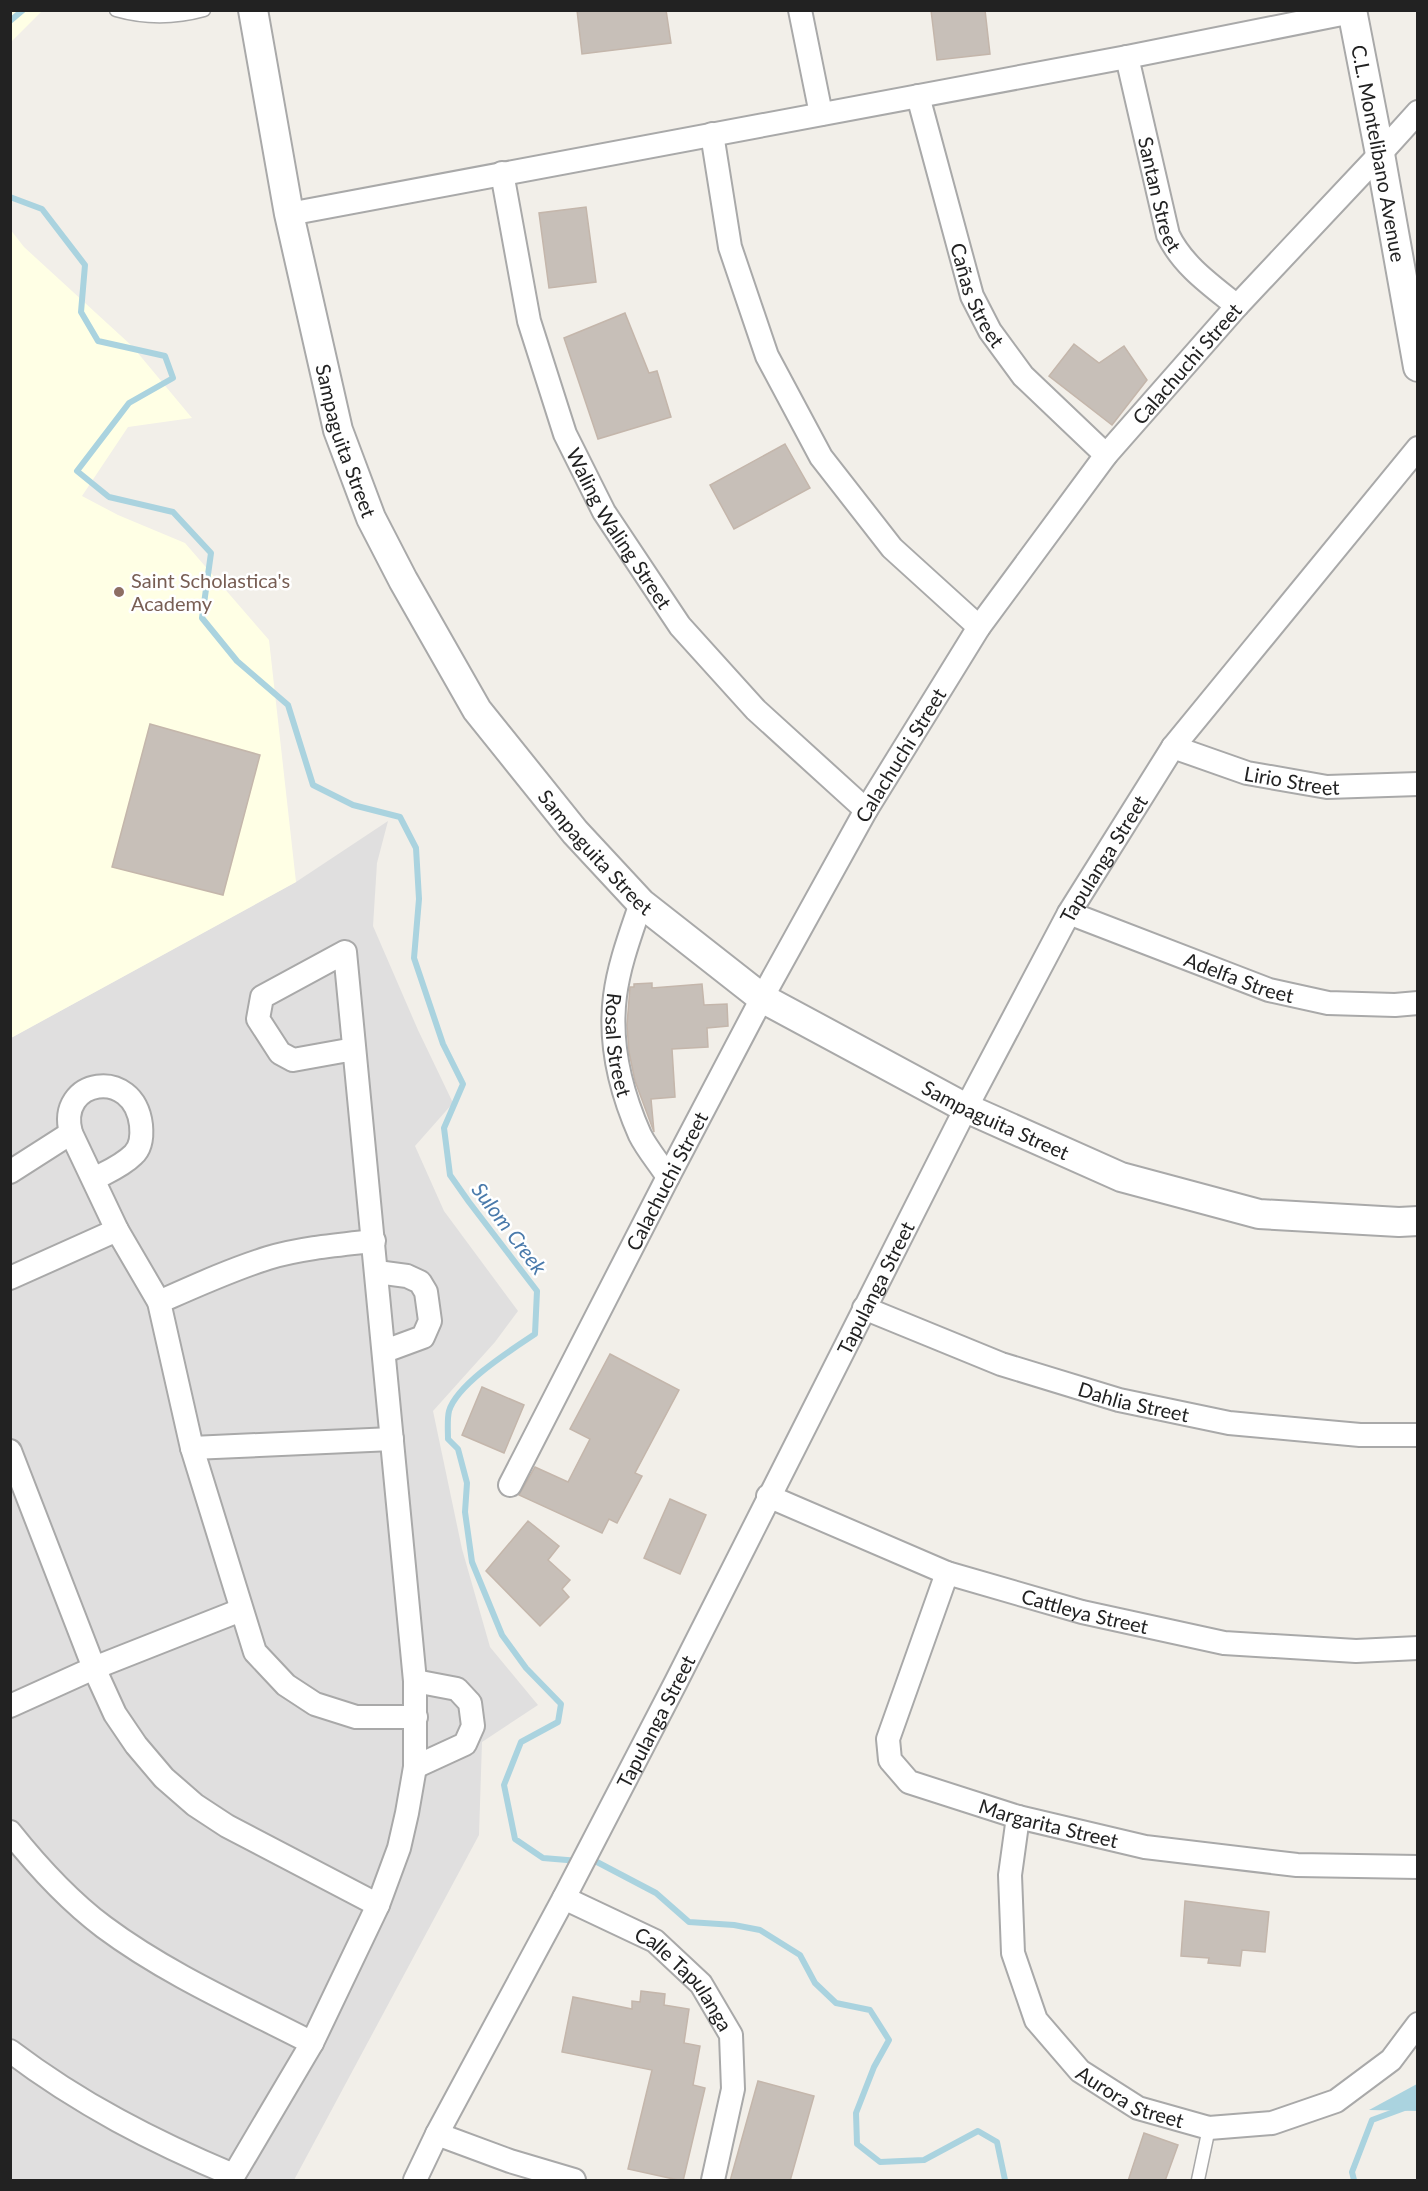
<svg xmlns="http://www.w3.org/2000/svg" width="1428" height="2191" font-family="Lato,sans-serif">
  <rect width="100%" height="100%" fill="#f2efe9"/>
  <!-- residential -->
  <polygon fill="#e0dfdf" points="388,821 377,863 373,926 418,1030 453,1103 415,1146 444,1211 518,1311 495,1342 433,1411 462,1549 490,1647 538,1705 482,1742 479,1835 294,2180 11,2180 11,1038 296,882"/>
  <!-- education -->
  <g fill="#ffffe5">
    <polygon points="11,10 42,10 42,11 11,42"/>
    <polygon points="10,229 24,247 132,346 192,418 128,427 82,496 118,515 185,543 269,640 296,882 11,1038"/>
  </g>
  <!-- water -->
  <polygon fill="#aad3df" points="1417,2084 1417,2111 1369,2110"/>
  <g fill="none" stroke-linecap="round" stroke-linejoin="round">
    <!-- stream -->
    <g stroke="#aad3df" stroke-width="6">
      <polyline points="10,21 23,10"/>
      <path d="M10,197l32,12 43,56 -4,47 17,29 67,15 8,22 -44,25 -52,68 32,26 64,15 38,41 -9,65 35,43 51,44 25,80 40,20 47,12 16,31 3,51 -5,59 29,86 20,40 -19,44 6,47 19,27 68,89 -2,43c-24,16 -78,50 -86,77 -2,8 -1,19 -1,28l10,10 9,34 -2,29 7,50 30,73 24,33 35,36 -3,18 -37,20 -17,43 11,54 28,19 36,3"/>
      <polyline points="589,1862 597,1862 656,1893 689,1922 734,1925 760,1930 800,1955 815,1983 836,2003 870,2010 889,2040 874,2067 856,2113 857,2144 880,2162 924,2160 978,2131 997,2142 1005,2180"/>
      <polyline points="1354,2180 1352,2172 1372,2120 1418,2103"/>
    </g>
  </g>
  <!-- building -->
  <g fill="#c7bfb8" stroke="#c4b6ab" stroke-width="1.5">
    <polygon points="577,10 666,10 671,43 582,54"/>
    <polygon points="931,10 985,10 990,54 937,60"/>
    <polygon points="586,207 596,282 549,288 539,213"/>
    <polygon points="625,313 649,373 657,371 671,417 598,439 564,338"/>
    <polygon points="1074,344 1099,363 1124,346 1147,380 1112,425 1049,376"/>
    <polygon points="785,444 810,488 734,529 710,485"/>
    <polygon points="150,724 260,755 223,895 112,867"/>
    <polygon points="652,983 652,988 702,984 704,1005 727,1004 728,1026 707,1028 708,1047 672,1049 675,1097 651,1099 654,1132 635,1081 629,1052 627,1025 630,987 634,987 634,984"/>
    <polygon points="610,1354 679,1390 635,1473 642,1476 617,1523 609,1519 602,1533 519,1495 535,1467 568,1482 590,1439 570,1429"/>
    <polygon points="482,1387 524,1405 504,1453 462,1435"/>
    <polygon points="670,1499 706,1515 680,1574 644,1558"/>
    <polygon points="528,1521 559,1546 548,1560 570,1580 562,1589 569,1597 540,1626 486,1571"/>
    <polygon points="1185,1901 1269,1912 1265,1952 1242,1950 1240,1966 1208,1963 1209,1958 1181,1956"/>
    <polygon points="641,1991 665,1994 664,2005 689,2009 684,2043 700,2046 693,2085 705,2088 683,2181 628,2169 652,2070 562,2052 573,1997 632,2009 632,2001 640,2002"/>
    <polygon points="758,2081 814,2096 790,2181 730,2181"/>
    <polygon points="1144,2133 1178,2145 1165,2181 1128,2181"/>
  </g>
  <g fill="none" stroke-linecap="round" stroke-linejoin="round">
    <defs>
      <g id="service">
        <path d="M116,10c28,8 59,8 88,0"/>
        <polyline points="1198,2180 1209,2128"/>
      </g>
      <g id="minor">
        <polyline points="800,10 821,114"/>
        <path id="s1" d="M1127,57l41,178c15,31 43,50 69,71"/>
        <path id="s2" d="M918,96l54,200 18,35 33,45 83,79"/>
        <polyline points="712,134 730,247 767,356 821,457 892,548 979,627"/>
        <path id="s3" d="M502,173l27,148 36,113 39,78 76,114 76,84 110,100"/>
        <polyline points="289,214 1127,57 1352,12"/>
        <path id="s4" d="M1173,747l74,26 80,14 91,-3"/>
        <path id="s5" d="M641,903c-10,30 -22,61 -26,93 -6,47 6,96 25,139 7,14 19,28 28,42"/>
        <path id="s6" d="M1069,913l200,77 59,13 67,2 23,-2"/>
        <polyline points="10,1172 71,1133"/>
        <path d="M94,1179c13,-7 28,-13 39,-24 8,-7 9,-20 8,-30 -7,-59 -85,-46 -70,8l46,97"/>
        <polyline points="377,1272 407,1276 420,1282 426,1292 430,1321 423,1337 385,1351"/>
        <polyline points="10,1278 117,1230 159,1302 192,1448 255,1652 286,1685 315,1704 356,1717 416,1717"/>
        <path d="M159,1302c36,-16 71,-32 109,-44 34,-10 70,-13 106,-17"/>
        <path id="s7" d="M864,1308l137,56 118,36 110,23 131,12h58"/>
        <polyline points="192,1448 392,1439"/>
        <polyline points="10,1451 94,1668 115,1714 136,1745 164,1778 195,1805 227,1826 378,1905"/>
        <path id="s8" d="M510,1485l158,-308 94,-179 104,-188 113,-183 127,-172 131,-149 143,-152 38,-42"/>
        <path id="s9" d="M768,1496l179,77 135,39 142,31 132,8 62,-3"/>
        <path id="s10" d="M947,1573l-59,166 2,21 19,22 109,35 127,30 152,18 121,2"/>
        <polyline points="10,1706 94,1668 241,1610"/>
        <polyline points="415,1767 465,1744 473,1726 470,1703 457,1689 415,1681"/>
        <path id="s11" d="M1018,1817l-8,58 3,78 23,67 44,51 58,37 71,20 63,-5 64,-22 55,-41 27,-36"/>
        <path d="M10,1832c28,35 58,68 94,95 63,47 138,80 208,116"/>
        <path id="s12" d="M564,1898l91,43 46,43 30,51 2,54 -20,91"/>
        <path d="M10,2051c70,53 144,91 223,124"/>
        <polyline points="437,2134 510,2161 574,2180"/>
        <polyline points="231,2180 312,2043 378,1905 399,1848 407,1813 415,1767 415,1681 345,952 262,997 258,1019 280,1053 293,1060 354,1049"/>
        <path id="s13" d="M415,2180l22,-46 127,-236 112,-216 290,-574 103,-195 104,-166 245,-299"/>
      </g>
      <g id="tertiary">
        <path id="s14" d="M253,10l36,204 49,216 33,88 32,62 74,130 98,122 66,71 121,95 204,110 155,69 138,37 140,8 19,-1"/>
        <path id="s15" d="M1352,10l28,144 38,213"/>
      </g>
    </defs>
    <!-- service casing -->
    <use href="#service" stroke="#a9a9a9" stroke-width="15"/>
    <!-- minor casing -->
    <use href="#minor" stroke="#a9a9a9" stroke-width="26"/>
    <!-- tertiary casing -->
    <use href="#tertiary" stroke="#a9a9a9" stroke-width="32"/>
    <!-- service -->
    <use href="#service" stroke="#fff" stroke-width="12"/>
    <!-- minor -->
    <use href="#minor" stroke="#fff" stroke-width="22"/>
    <!-- tertiary -->
    <use href="#tertiary" stroke="#fff" stroke-width="28"/>
  </g>
  <!-- markers -->
  <circle fill="#8d6e63" stroke="#fff" stroke-width="2" cx="119" cy="592" r="6"/>
  <g text-anchor="middle" dominant-baseline="central" stroke-width="5" stroke-linejoin="round" paint-order="stroke">
    <!-- street labels -->
    <g font-size="20" fill="#222" stroke="#fff">
      <text stroke="none"><textPath href="#s15" startOffset="146">C.L. Montelibano Avenue</textPath></text>
      <text stroke="none"><textPath href="#s1" startOffset="141">Santan Street</textPath></text>
      <text stroke="none"><textPath href="#s2" startOffset="208">Cañas Street</textPath></text>
      <text stroke="none"><textPath href="#s8" startOffset="1314">Calachuchi Street</textPath></text>
      <text stroke="none"><textPath href="#s14" startOffset="441">Sampaguita Street</textPath></text>
      <text stroke="none"><textPath href="#s3" startOffset="378">Waling Waling Street</textPath></text>
      <text stroke="none"><textPath href="#s8" startOffset="828">Calachuchi Street</textPath></text>
      <text stroke="none"><textPath href="#s4" startOffset="124">Lirio Street</textPath></text>
      <text stroke="none"><textPath href="#s14" startOffset="927">Sampaguita Street</textPath></text>
      <text stroke="none"><textPath href="#s13" startOffset="1490">Tapulanga Street</textPath></text>
      <text stroke="none"><textPath href="#s6" startOffset="182">Adelfa Street</textPath></text>
      <text stroke="none"><textPath href="#s5" startOffset="146">Rosal Street</textPath></text>
      <text stroke="none"><textPath href="#s14" startOffset="1413">Sampaguita Street</textPath></text>
      <text stroke="none"><textPath href="#s8" startOffset="342">Calachuchi Street</textPath></text>
      <text stroke="none"><textPath href="#s13" startOffset="1004">Tapulanga Street</textPath></text>
      <text stroke="none"><textPath href="#s7" startOffset="286">Dahlia Street</textPath></text>
      <text stroke="none"><textPath href="#s9" startOffset="338">Cattleya Street</textPath></text>
      <text stroke="none"><textPath href="#s13" startOffset="518">Tapulanga Street</textPath></text>
      <text stroke="none"><textPath href="#s10" startOffset="372">Margarita Street</textPath></text>
      <text stroke="none"><textPath href="#s12" startOffset="148">Calle Tapulanga</textPath></text>
      <text stroke="none"><textPath href="#s11" startOffset="332">Aurora Street</textPath></text>
    </g>
    <!-- education labels -->
    <g font-size="20" fill="#785e54" stroke="#fff" text-anchor="start">
      <text x="131" y="580">Saint Scholastica's<tspan x="131" dy="23">Academy</tspan></text>
    </g>
    <!-- water labels -->
    <g font-size="21" font-style="italic" fill="#4a7aab" stroke="#fff">
      <text transform="translate(510 1228) rotate(53)">Sulom Creek</text>
    </g>
  </g>
  <!-- border -->
  <rect width="1428" height="2191" fill="none" stroke="#222222" stroke-width="24"/>
</svg>
